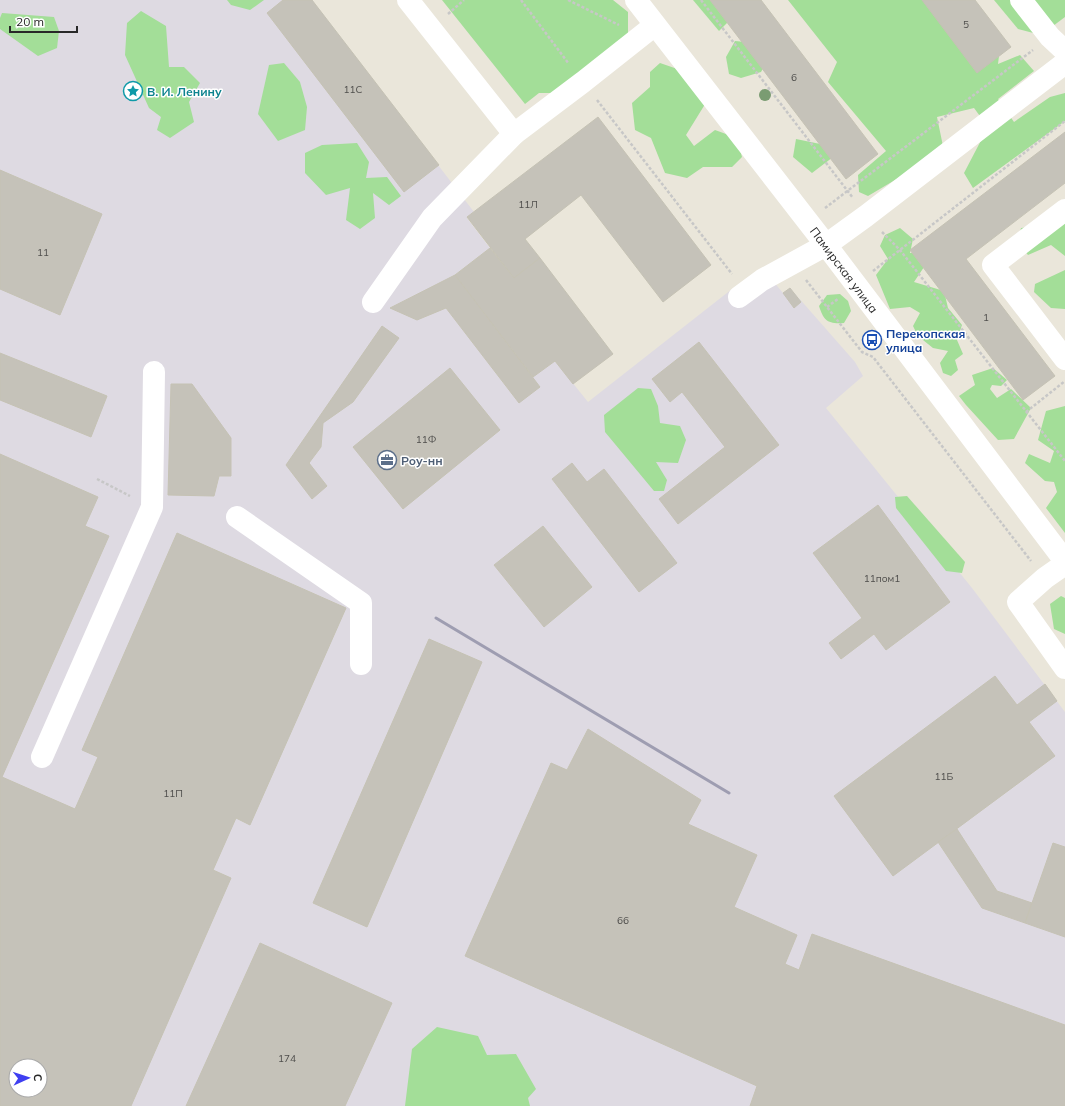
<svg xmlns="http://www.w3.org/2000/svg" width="1065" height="1106" font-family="Mulish,sans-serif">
  <rect width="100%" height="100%" fill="#eae6da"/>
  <!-- industrial -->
  <path fill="#dedae2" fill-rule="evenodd" d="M0,0h312l162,212 -7,6 23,30 -35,27 78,102 22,-16 33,41 144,-113 41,-8 10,12 7,-5 65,74 8,14 -37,32 146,180 93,124v394h-1065zM16,1066h24v24h-24z"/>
  <!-- green -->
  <g fill="#a3de98">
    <polygon points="227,0 264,0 250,10 231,5"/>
    <polygon points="442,0 613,0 628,12 628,40 563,93 539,93 525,104"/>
    <polygon points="693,0 716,0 731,19 719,31"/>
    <polygon points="788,0 938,0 1000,48 998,64 1020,55 1034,71 998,99 1014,122 1050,97 1065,93 1065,121 973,188 964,173 988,127 974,108 937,117 944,151 868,196 859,192 858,175 886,151 828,82 837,62"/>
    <polygon points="994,0 1065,0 1065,17 1041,35 1018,29"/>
    <polygon points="141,11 166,26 169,67 184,67 200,83 189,102 194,122 170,138 157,130 161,117 149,108 125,55 127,23"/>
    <polygon points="2,13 54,17 59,31 57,48 38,56 0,29 0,18"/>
    <polygon points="735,41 766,44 772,53 761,72 741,78 729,74 726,57"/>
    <polygon points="284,63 300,82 307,107 305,130 278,141 258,114 269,65"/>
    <polygon points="660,63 689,73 707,101 686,135 694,146 715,130 737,138 742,157 732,167 703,167 687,178 665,173 651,138 635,130 632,103 650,87 650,72"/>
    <polygon points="796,139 830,146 837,154 812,173 793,157"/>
    <polygon points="357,143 369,162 366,178 387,177 401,196 389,205 373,193 375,218 360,229 346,220 350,188 326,195 305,173 305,153 322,145"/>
    <polygon points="1065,223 1065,256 1051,245 1028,255 1018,243 1021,228"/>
    <polygon points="900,228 913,239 910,253 917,253 924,267 914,282 944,291 948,308 962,325 957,340 963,354 955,360 958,370 951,376 943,373 940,363 948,351 933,348 918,336 913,326 920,313 910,307 890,309 876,275 888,259 880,246 885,235"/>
    <polygon points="1065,270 1065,309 1051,308 1034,292 1035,284"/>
    <path d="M840,294l8,7 3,10 -7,12c-17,1 -20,-2 -25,-17l8,-11z"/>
    <polygon points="993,368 1007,380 1001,386 992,385 990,389 997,398 1011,389 1031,408 1014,439 998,440 966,405 959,396 975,385 972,375"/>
    <polygon points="638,388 651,389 658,406 660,423 680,426 686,440 678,463 656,462 667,480 664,491 654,491 605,432 604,415"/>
    <polygon points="1065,406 1065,533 1046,508 1057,492 1054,482 1045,481 1025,463 1029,454 1050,463 1054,451 1038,440 1046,411"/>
    <polygon points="907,496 965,562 962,573 946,571 896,508 895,497"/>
    <polygon points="1061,596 1065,598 1065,634 1054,629 1050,604"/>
    <polygon points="437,1027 478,1036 487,1055 516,1054 536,1089 528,1098 530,1106 405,1106 412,1049"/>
  </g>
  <!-- building -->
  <g fill="#c5c2b9" stroke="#c5c2b4" fill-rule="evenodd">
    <polygon points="283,0 312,0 439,165 404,192 267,13"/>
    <polygon points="710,0 761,0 878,154 846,179"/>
    <polygon points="922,0 975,0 1011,47 977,73"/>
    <polygon points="598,117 711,265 663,302 581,195 525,239 540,258 514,278 467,217"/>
    <polygon points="1065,132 1065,183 966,259 1055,376 1023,400 910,250"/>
    <polygon points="0,170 102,214 60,315 0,289"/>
    <polygon points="490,248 514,278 540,258 613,354 573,384 555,361 533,377 455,275"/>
    <polygon points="455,275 540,387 519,403 446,308 417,320 390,308"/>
    <polygon points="790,288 801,302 794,308 783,293"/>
    <polygon points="382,326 399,338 353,402 323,423 321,447 309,463 327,486 312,499 286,465"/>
    <polygon points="699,342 779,445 678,524 659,499 725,447 682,392 670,402 652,379"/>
    <polygon points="0,353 107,396 91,437 0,400"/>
    <polygon points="450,368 500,430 403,509 353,447"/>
    <polygon points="171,384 192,384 231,438 231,476 219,476 214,496 168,495"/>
    <path d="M0,454l98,43 -13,29 24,10 -107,241 73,32 23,-52 -16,-7 95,-217 169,75 -96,217 -14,-7 -23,52 18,8 -100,228h-131zM16,1066h24v24h-24z"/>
    <polygon points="572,463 587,482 604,469 677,563 639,592 552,479"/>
    <polygon points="878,505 950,602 886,650 874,634 841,659 829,643 862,618 813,553"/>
    <polygon points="543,526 592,587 544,627 494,565"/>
    <polygon points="429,639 482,662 367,927 313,903"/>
    <polygon points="995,676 1017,705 1045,684 1057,701 1029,722 1055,756 893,876 834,796"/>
    <polygon points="588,729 701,800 688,824 757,855 734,907 797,935 785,964 799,970 812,934 1065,1025 1065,1106 750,1106 757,1086 465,956 551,763 567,770"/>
    <polygon points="957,829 997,891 1032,903 1025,923 982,908 938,842"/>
    <polygon points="1053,843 1065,847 1065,937 1025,923"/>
    <polygon points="260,943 392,1003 345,1106 186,1106"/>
  </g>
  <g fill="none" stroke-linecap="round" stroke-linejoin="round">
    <!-- path -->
    <g stroke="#c7c7c7" stroke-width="2.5" stroke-dasharray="3 2" stroke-linecap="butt">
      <polyline points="521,0 569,64"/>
      <polyline points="568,0 619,25"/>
      <polyline points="701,0 853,198"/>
      <polyline points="448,14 464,0"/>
      <polyline points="597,100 732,274"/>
      <polyline points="825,208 1033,50"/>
      <polyline points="882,232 900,250 1065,461"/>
      <polyline points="873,271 1065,121"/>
      <polyline points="806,280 862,352 873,357 1031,561"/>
      <polyline points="827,307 838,299"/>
      <polyline points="1026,412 1065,381"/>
      <polyline points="97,479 130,496"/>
    </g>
    <!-- minor -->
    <g stroke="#fff" stroke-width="22">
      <polyline points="408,0 514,134 583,82 655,25"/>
      <polyline points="636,0 826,245 1065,561"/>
      <polyline points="1021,0 1050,37 1065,51"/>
      <polyline points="1065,210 993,265 1065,359"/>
      <polyline points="739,297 762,280 826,245 866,216 1065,63"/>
      <polyline points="373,302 432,218 514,134"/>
      <polyline points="237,517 361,603 361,664"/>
      <polyline points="1065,564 1045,578 1018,602 1065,668"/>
      <polyline points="42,757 152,507 154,372"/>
    </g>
    <!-- rail -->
    <polyline stroke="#9e9db1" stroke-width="3" points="436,618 729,793"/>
  </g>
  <!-- trees -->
  <circle fill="#7a9c72" cx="765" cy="95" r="6"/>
  <!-- icons -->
  <defs>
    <symbol id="sight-ring" viewBox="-11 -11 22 22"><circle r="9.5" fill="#fff" stroke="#0f9aa8" stroke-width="1.5"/><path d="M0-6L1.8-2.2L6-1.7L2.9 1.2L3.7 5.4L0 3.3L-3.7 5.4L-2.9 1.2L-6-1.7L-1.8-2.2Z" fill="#0f9aa8"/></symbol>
    <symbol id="bus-ring" viewBox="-11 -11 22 22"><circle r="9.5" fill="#fff" stroke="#1a4fb4" stroke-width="1.5"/><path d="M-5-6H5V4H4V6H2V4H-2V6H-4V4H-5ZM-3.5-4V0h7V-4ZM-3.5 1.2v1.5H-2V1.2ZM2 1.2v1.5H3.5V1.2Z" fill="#1a4fb4"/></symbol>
    <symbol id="office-ring" viewBox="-11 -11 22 22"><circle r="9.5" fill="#fff" stroke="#5c6f8a" stroke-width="1.5"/><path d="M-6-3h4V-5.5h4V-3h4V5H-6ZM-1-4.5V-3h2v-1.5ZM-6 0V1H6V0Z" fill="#5c6f8a"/></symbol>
  </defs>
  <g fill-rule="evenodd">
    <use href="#sight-ring" x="122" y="80" width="22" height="22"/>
    <use href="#bus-ring" x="861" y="329" width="22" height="22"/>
    <use href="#office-ring" x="376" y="449" width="22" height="22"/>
  </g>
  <g text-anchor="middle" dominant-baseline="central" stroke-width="3" stroke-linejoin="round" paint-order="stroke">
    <!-- number labels -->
    <g font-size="10" fill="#4f4e4c">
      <text x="966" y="24">5</text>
      <text x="794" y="77">6</text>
      <text x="353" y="89">11С</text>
      <text x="528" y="204">11Л</text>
      <text x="43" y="252">11</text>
      <text x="986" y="317">1</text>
      <text x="426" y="439">11Ф</text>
      <text x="882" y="578">11пом1</text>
      <text x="944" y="776">11Б</text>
      <text x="173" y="793">11П</text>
      <text x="623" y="920">66</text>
      <text x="287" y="1058">174</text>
    </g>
    <!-- culture labels -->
    <g font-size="12" font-weight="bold" fill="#0d838f" stroke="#fff" text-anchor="start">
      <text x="147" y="91">В. И. Ленину</text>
    </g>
    <!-- street labels -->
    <g font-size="12" fill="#282828" stroke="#fff">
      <text transform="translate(844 270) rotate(53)">Памирская улица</text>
    </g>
    <!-- transit labels -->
    <g font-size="12" font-weight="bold" fill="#164399" stroke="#fff" text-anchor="start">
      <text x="886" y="333">Перекопская<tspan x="886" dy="14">улица</tspan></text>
    </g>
    <!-- service labels -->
    <g font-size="12" font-weight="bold" fill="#4e5e75" stroke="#fff" text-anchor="start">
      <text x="401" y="460">Роу-нн</text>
    </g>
  </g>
  <!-- north arrow -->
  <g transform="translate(28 1078) rotate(87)"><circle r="19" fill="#ffffff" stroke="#a9a9a9"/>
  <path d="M0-3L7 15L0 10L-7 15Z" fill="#3f3ff1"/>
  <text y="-6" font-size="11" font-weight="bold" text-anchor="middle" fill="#282828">С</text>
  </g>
  <!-- scale -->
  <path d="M10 26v6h67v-6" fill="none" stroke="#282828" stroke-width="2"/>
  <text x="16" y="26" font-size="12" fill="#282828" stroke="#ffffff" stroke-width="3" paint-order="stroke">20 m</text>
</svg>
